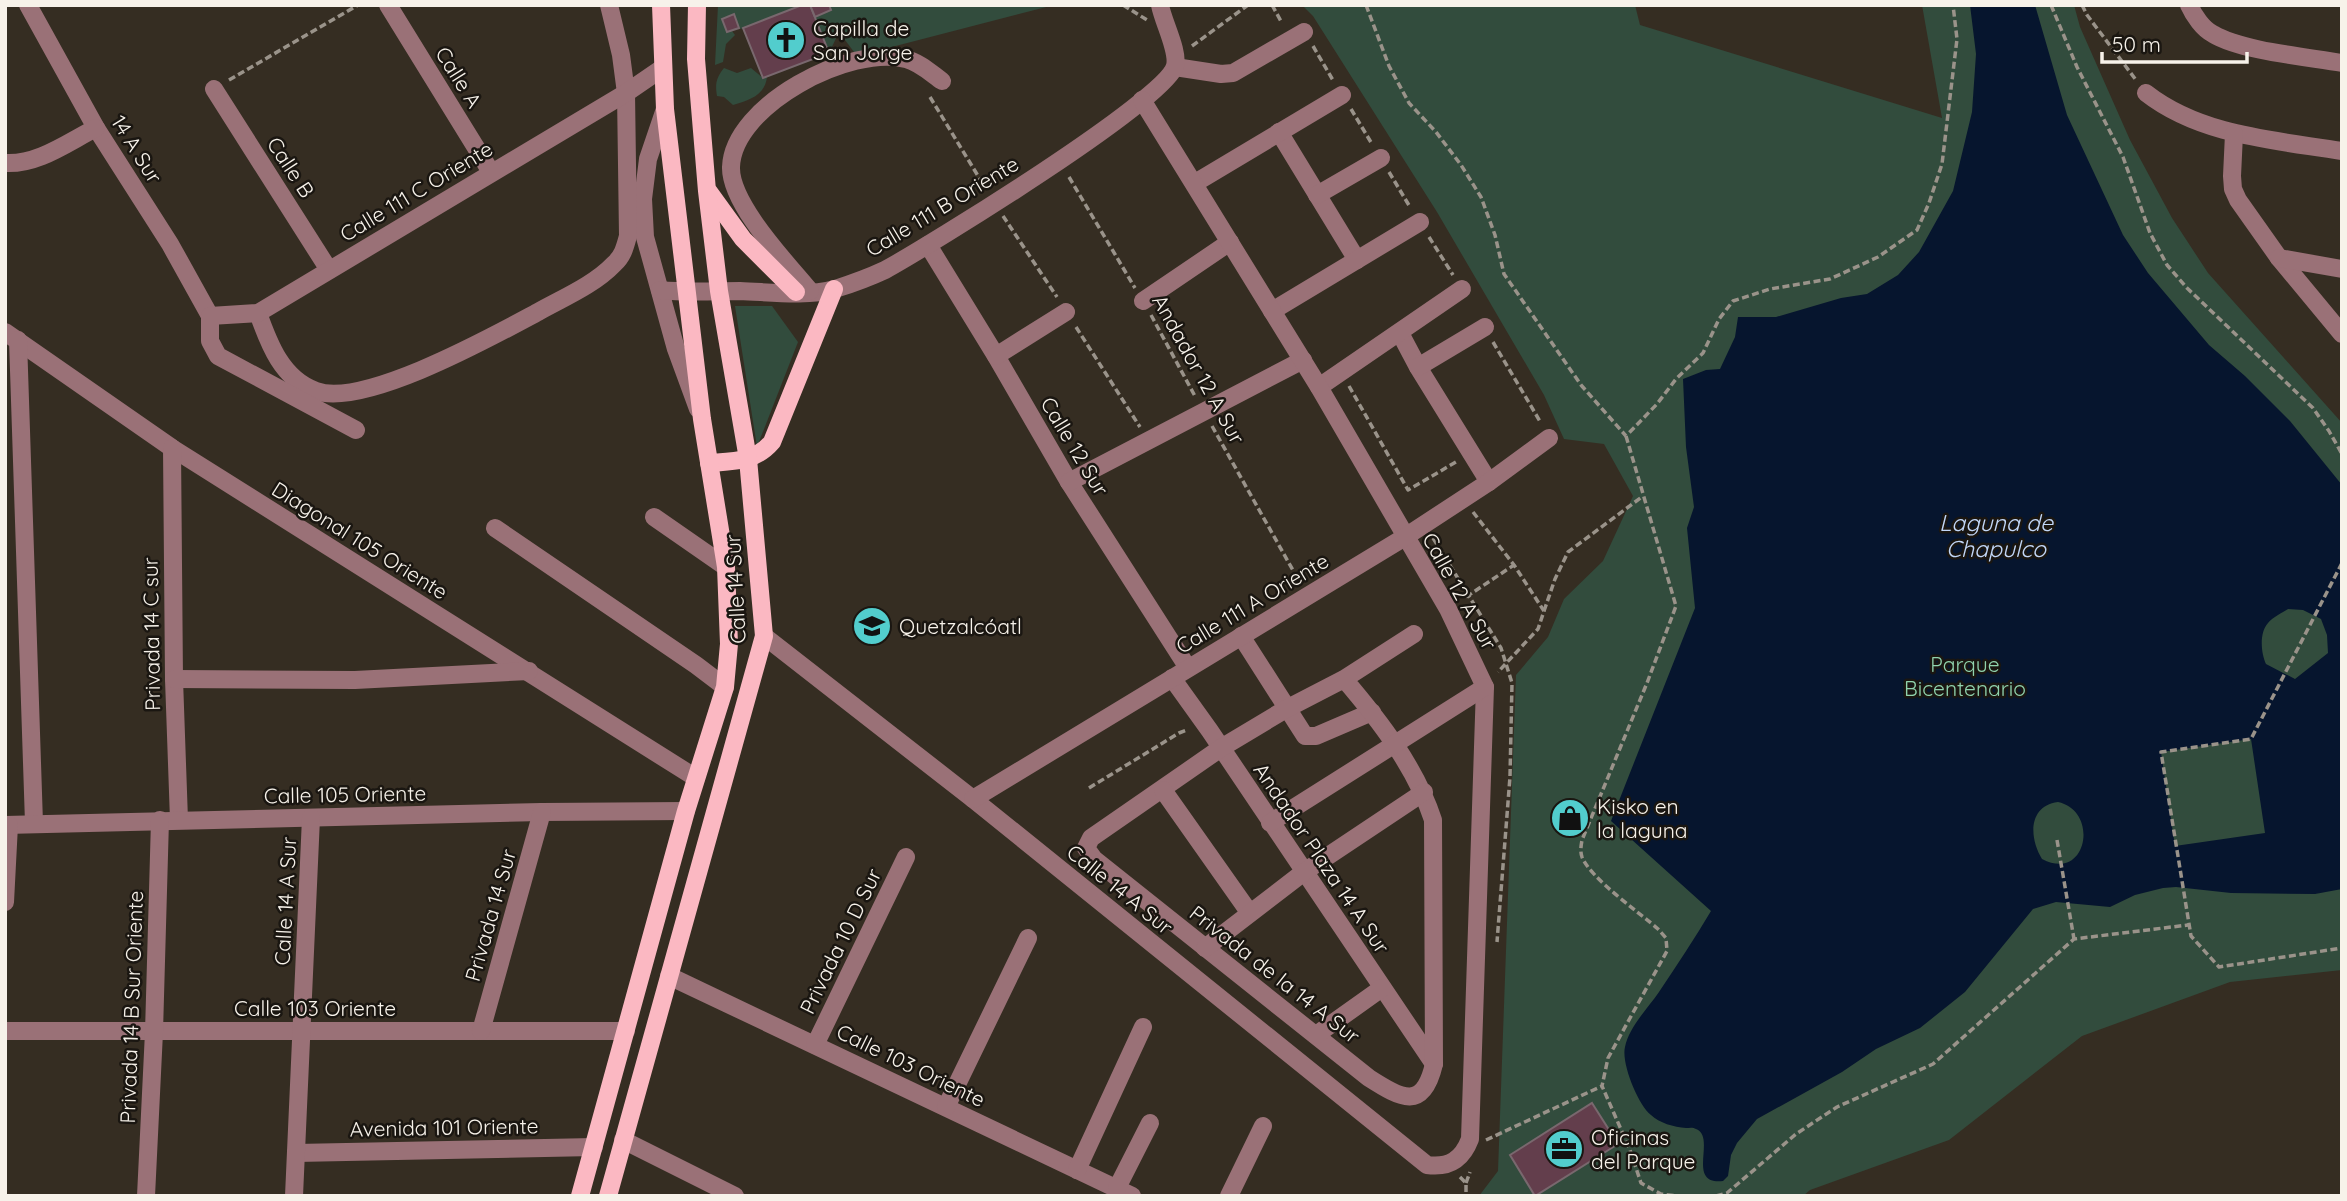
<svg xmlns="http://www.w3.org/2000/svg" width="2347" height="1201" font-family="Quicksand,sans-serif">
  <rect width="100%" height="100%" fill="#352d22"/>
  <!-- green -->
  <g fill="#324c3d">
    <polygon points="718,5 802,5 742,29 739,28 734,14 722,19 727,32 732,31 735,35 726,44 723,62 715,65"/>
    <polygon points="820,5 1054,5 857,56 839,32 829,53 815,17 825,13"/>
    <polygon points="1302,5 1635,5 1640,25 1942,118 1922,5 2074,5 2080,27 2130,140 2172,218 2208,273 2342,423 2342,970 2230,982 2082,1036 1949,1140 1810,1190 1803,1196 1479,1196 1498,1171 1516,675 1548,637 1564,599 1603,561 1633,496 1604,444 1564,439 1544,395 1437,212 1313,16"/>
    <path d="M724,68l13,5 14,-5 12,10 4,-1c-2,18 -17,23 -34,28l-9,-8 -7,-1c-2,-12 -1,-18 7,-28z"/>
    <polygon points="735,306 772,306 798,342 757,447"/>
  </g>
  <!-- water -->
  <path fill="#06152e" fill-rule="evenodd" d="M1970,5h65l32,110 56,120 25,38 61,72 36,31 45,45 52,64v404l-27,5 -84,-1 -55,-6 -13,1 -28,7 -25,12 -54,-5 -23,7 -68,83 -45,36 -44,21 -34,23 -85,47 -20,24 -6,12 -3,21 -5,5c-38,4 -6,-44 -27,-52 -3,-2 -7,-1 -10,-1 -12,-1 -27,-5 -35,-13 -13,-10 -30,-52 -26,-68 4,-20 23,-39 34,-55 18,-27 36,-54 52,-81l-100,-90 84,-213 -8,-80 7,-21 -8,-60 -3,-68 23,-9 14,-1 15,-32 3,-20h38l65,-19 26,-4 31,-19 21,-23 34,-61 19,-79 4,-58zM2288,609l15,1 18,9 6,16 1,18 -33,26 -29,-15c-5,-11 -7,-31 2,-41 5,-6 14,-10 20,-14zM2251,739l14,94 -90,13 -14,-94zM2058,802c42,9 29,81 -16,57 -13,-21 -14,-53 16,-57z"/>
  <!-- building -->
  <g fill="#633e4c" stroke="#79686e" stroke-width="2">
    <polygon points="802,5 810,5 829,53 763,78 743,28"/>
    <polygon points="810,5 829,5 831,10 815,17"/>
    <polygon points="734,14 739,28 727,32 722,19"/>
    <polygon points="1592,1103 1618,1144 1535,1196 1510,1155"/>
  </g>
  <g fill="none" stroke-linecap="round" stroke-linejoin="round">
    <!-- path -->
    <g stroke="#9a938a" stroke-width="3.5" stroke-dasharray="7 3.5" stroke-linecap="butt">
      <polyline points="1123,5 1147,20"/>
      <polyline points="1272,5 1282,23"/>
      <polyline points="1366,5 1389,66 1409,103 1436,132 1461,165 1481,197 1495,235 1504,274 1581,385 1626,436 1657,404 1676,379 1703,353 1719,319 1733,301 1770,289 1830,279 1878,257 1917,230 1929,203 1942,164 1957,39 1953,5"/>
      <polyline points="2051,5 2077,67 2123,157 2150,233 2167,265 2187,288 2313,408 2329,431 2342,454"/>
      <polyline points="2082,5 2087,15 2136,80"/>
      <polyline points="1192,46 1248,5"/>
      <polyline points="1313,46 1334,82"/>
      <polyline points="229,80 358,5"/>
      <polyline points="930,97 986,189"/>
      <polyline points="1351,109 1372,144"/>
      <polyline points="1389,172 1410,207"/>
      <polyline points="1069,177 1135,288"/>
      <polyline points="1003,216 1057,297"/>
      <polyline points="1429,237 1453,275"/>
      <polyline points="1151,315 1196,398"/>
      <polyline points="1076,327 1140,427"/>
      <polyline points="1493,342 1541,423"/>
      <polyline points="1349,386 1408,490 1456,462"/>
      <polyline points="1212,426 1299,581"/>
      <path d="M1626,436l50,170 -29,77 -65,157c-1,6 -2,11 0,17 8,21 58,56 76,72l8,9 1,13 -59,107 -6,28 28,64 11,33 20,11 17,2"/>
      <polyline points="1473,512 1514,565 1544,611 1538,629 1498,672"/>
      <polyline points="1433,538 1501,648 1512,683 1510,777 1497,942"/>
      <polyline points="2342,563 2251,739 2161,752 2191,936 2219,967 2342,948"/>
      <polyline points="1466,597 1514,565"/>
      <polyline points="1544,611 1555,579 1568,552 1643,496"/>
      <polyline points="1089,788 1179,733 1187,730"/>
      <polyline points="2057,840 2074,939"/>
      <polyline points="1486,1140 1602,1086"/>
      <polyline points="1460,1177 1466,1183 1466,1196"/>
      <polyline points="1466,1183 1470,1172"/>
      <polyline points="1716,1196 1727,1193 1796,1134 1837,1107 1933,1064 2074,939 2188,925"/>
    </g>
    <!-- minor -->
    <g stroke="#9a7177" stroke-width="18">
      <polyline points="28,5 96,128 170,244 210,316"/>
      <polyline points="388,5 491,172"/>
      <path d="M2189,5c5,11 14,24 24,29 28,17 95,23 129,29"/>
      <polyline points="1175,67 1221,74 1233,73 1304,32"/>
      <polyline points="214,89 329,270"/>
      <path d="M2146,93c55,43 129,47 196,58"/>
      <polyline points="665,109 648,159 643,199 645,237 676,349 698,409"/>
      <polyline points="1279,132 1357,260"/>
      <polyline points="2234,134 2232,176 2233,189 2238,200 2279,258 2342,334"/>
      <path d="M5,163c33,2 63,-21 91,-35"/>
      <polyline points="1195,183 1342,95"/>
      <polyline points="1317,195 1381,158"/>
      <polyline points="928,245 996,356 1069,482 1188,668"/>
      <polyline points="2279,258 2342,269"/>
      <path d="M660,290c27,3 53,1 80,1 30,1 66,6 95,-2 16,-5 35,-12 50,-19 42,-23 281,-170 290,-204 4,-15 -12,-44 -15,-61"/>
      <path d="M810,291c-23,-28 -80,-87 -79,-124 2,-62 120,-123 175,-108 13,3 26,15 36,22"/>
      <polyline points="1143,301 1230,242"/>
      <polyline points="1272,311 1420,222"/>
      <path d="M258,313c11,31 24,66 58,78 48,17 177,-55 222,-79 25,-14 56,-27 76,-48 9,-8 11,-17 14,-28l-2,-143 -5,-38 -12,-50"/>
      <polyline points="5,332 172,448 696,778"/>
      <polyline points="1400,333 1418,367 1489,482"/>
      <polyline points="18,340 34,823"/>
      <polyline points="996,356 1066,312"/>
      <polyline points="1418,367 1485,327"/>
      <polyline points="1319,387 1462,289"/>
      <polyline points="356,430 218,356 210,341 210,316 258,313 626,93 661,69"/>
      <polyline points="172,448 174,679 179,820"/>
      <polyline points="1069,482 1303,360"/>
      <polyline points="654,517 726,567"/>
      <polyline points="495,528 696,665 725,687"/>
      <path d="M764,636l209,163 454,366c22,3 35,-5 43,-26l15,-452 -37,-78 -129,-222 -177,-287"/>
      <polyline points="1241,636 1305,736 1316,736 1372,712"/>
      <polyline points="1172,678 1210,731 1434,1064"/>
      <polyline points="174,679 355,680 529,671"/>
      <path d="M1344,679c36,42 72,89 89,141l1,244c-11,47 -32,35 -65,14l-275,-219 -8,-11 5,-10 130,-90 65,-39 58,-30 70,-45"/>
      <polyline points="1163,790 1249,912"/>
      <polyline points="973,799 1405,537 1489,482 1549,438"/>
      <polyline points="1270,823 1485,687"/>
      <polyline points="5,825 542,812 686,811"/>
      <polyline points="5,902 9,825"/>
      <polyline points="1205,948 1304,872 1424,792"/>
      <polyline points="669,976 1132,1196"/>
      <polyline points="5,1031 626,1031"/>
      <polyline points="481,1031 542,812"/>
      <polyline points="1316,1035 1382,988"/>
      <polyline points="815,1045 906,857"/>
      <polyline points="946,1107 1028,938"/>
      <polyline points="623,1140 735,1196"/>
      <polyline points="296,1153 594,1147"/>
      <polyline points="1077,1170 1143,1027"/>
      <polyline points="1117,1188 1150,1123"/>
      <polyline points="146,1196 154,1032 160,820"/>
      <polyline points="294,1196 311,818"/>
      <polyline points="1229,1196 1263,1126"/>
    </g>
    <!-- major -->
    <g stroke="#fbb8c2" stroke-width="18">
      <polyline points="709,192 743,239 796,292"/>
      <path d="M709,463c25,-2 46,-1 63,-21l62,-153"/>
      <polyline points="580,1196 686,811 725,687 729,644 726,567 702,419 665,109 661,5"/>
      <polyline points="608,1196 764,636 748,459 719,291 707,191 696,59 697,5"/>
    </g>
  </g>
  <!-- icons -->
  <defs>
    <symbol id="church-disc" viewBox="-11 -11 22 22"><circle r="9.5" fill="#52cdcd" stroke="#1a1611"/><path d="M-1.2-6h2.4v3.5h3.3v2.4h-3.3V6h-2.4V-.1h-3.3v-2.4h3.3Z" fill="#111"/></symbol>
    <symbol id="school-disc" viewBox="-11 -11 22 22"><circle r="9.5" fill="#52cdcd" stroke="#1a1611"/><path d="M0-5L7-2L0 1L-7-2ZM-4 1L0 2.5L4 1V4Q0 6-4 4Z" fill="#111"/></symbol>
    <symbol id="shop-disc" viewBox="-11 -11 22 22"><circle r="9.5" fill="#52cdcd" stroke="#1a1611"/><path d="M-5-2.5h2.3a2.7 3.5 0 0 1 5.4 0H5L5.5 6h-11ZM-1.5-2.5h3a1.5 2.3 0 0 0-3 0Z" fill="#111"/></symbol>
    <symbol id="office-disc" viewBox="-11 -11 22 22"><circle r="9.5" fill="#52cdcd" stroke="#1a1611"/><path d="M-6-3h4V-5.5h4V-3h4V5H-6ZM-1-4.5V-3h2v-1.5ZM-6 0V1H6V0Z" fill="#111"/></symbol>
  </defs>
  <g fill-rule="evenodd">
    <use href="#church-disc" x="764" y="18" width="44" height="44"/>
    <use href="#school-disc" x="850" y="604" width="44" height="44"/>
    <use href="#shop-disc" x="1548" y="796" width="44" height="44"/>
    <use href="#office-disc" x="1542" y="1127" width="44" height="44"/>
  </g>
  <g text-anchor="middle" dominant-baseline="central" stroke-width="5" stroke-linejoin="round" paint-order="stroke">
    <!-- poi labels -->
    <g font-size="21" fill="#f7f2ea" stroke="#1a1611" text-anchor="start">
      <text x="813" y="28">Capilla de<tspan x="813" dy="24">San Jorge</tspan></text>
      <text x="899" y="626">Quetzalcóatl</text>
      <text x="1597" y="806">Kisko en<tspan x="1597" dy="24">la laguna</tspan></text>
      <text x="1591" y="1137">Oficinas<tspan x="1591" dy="24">del Parque</tspan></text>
    </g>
    <!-- street labels -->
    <g font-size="21" fill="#f7f2ea" stroke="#1a1611">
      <text transform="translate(459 77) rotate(58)">Calle A</text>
      <text transform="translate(137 149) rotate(58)">14 A Sur</text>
      <text transform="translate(291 167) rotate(57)">Calle B</text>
      <text transform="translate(416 191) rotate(-31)">Calle 111 C Oriente</text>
      <text transform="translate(942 206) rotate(-31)">Calle 111 B Oriente</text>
      <text transform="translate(1199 369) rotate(61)">Andador 12 A Sur</text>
      <text transform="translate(1075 446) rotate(59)">Calle 12 Sur</text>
      <text transform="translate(360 540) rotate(32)">Diagonal 105 Oriente</text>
      <text transform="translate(735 589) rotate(-93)">Calle 14 Sur</text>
      <text transform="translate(1460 591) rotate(61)">Calle 12 A Sur</text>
      <text transform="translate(1252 603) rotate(-31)">Calle 111 A Oriente</text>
      <text transform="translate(151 634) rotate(-91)">Privada 14 C sur</text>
      <text transform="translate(345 794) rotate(-1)">Calle 105 Oriente</text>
      <text transform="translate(1322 858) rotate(56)">Andador Plaza 14 A Sur</text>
      <text transform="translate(1120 889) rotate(39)">Calle 14 A Sur</text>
      <text transform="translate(285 901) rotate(-87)">Calle 14 A Sur</text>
      <text transform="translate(490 915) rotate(-74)">Privada 14 Sur</text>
      <text transform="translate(840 941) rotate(-64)">Privada 10 D Sur</text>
      <text transform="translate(1275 974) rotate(38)">Privada de la 14 A Sur</text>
      <text transform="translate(131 1007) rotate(-88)">Privada 14 B Sur Oriente</text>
      <text x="315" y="1008">Calle 103 Oriente</text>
      <text transform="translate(911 1065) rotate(26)">Calle 103 Oriente</text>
      <text transform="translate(444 1127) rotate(-1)">Avenida 101 Oriente</text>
    </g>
    <!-- park labels -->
    <g font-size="21" fill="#90d3ae" stroke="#1a1611">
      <text x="1965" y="664">Parque<tspan x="1965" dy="24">Bicentenario</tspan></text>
    </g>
    <!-- water labels -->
    <g font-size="23" font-style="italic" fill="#c2d7f8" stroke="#1a1611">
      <text x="1996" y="522">Laguna de<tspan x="1996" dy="26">Chapulco</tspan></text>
    </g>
  </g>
  <!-- border -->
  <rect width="2347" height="1201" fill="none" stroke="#f7f2ea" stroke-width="14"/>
  <!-- scale -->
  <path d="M2102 52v10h145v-10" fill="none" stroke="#f7f2ea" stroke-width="3.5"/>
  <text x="2112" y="52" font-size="21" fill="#f7f2ea" stroke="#1a1611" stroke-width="5" paint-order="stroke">50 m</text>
</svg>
